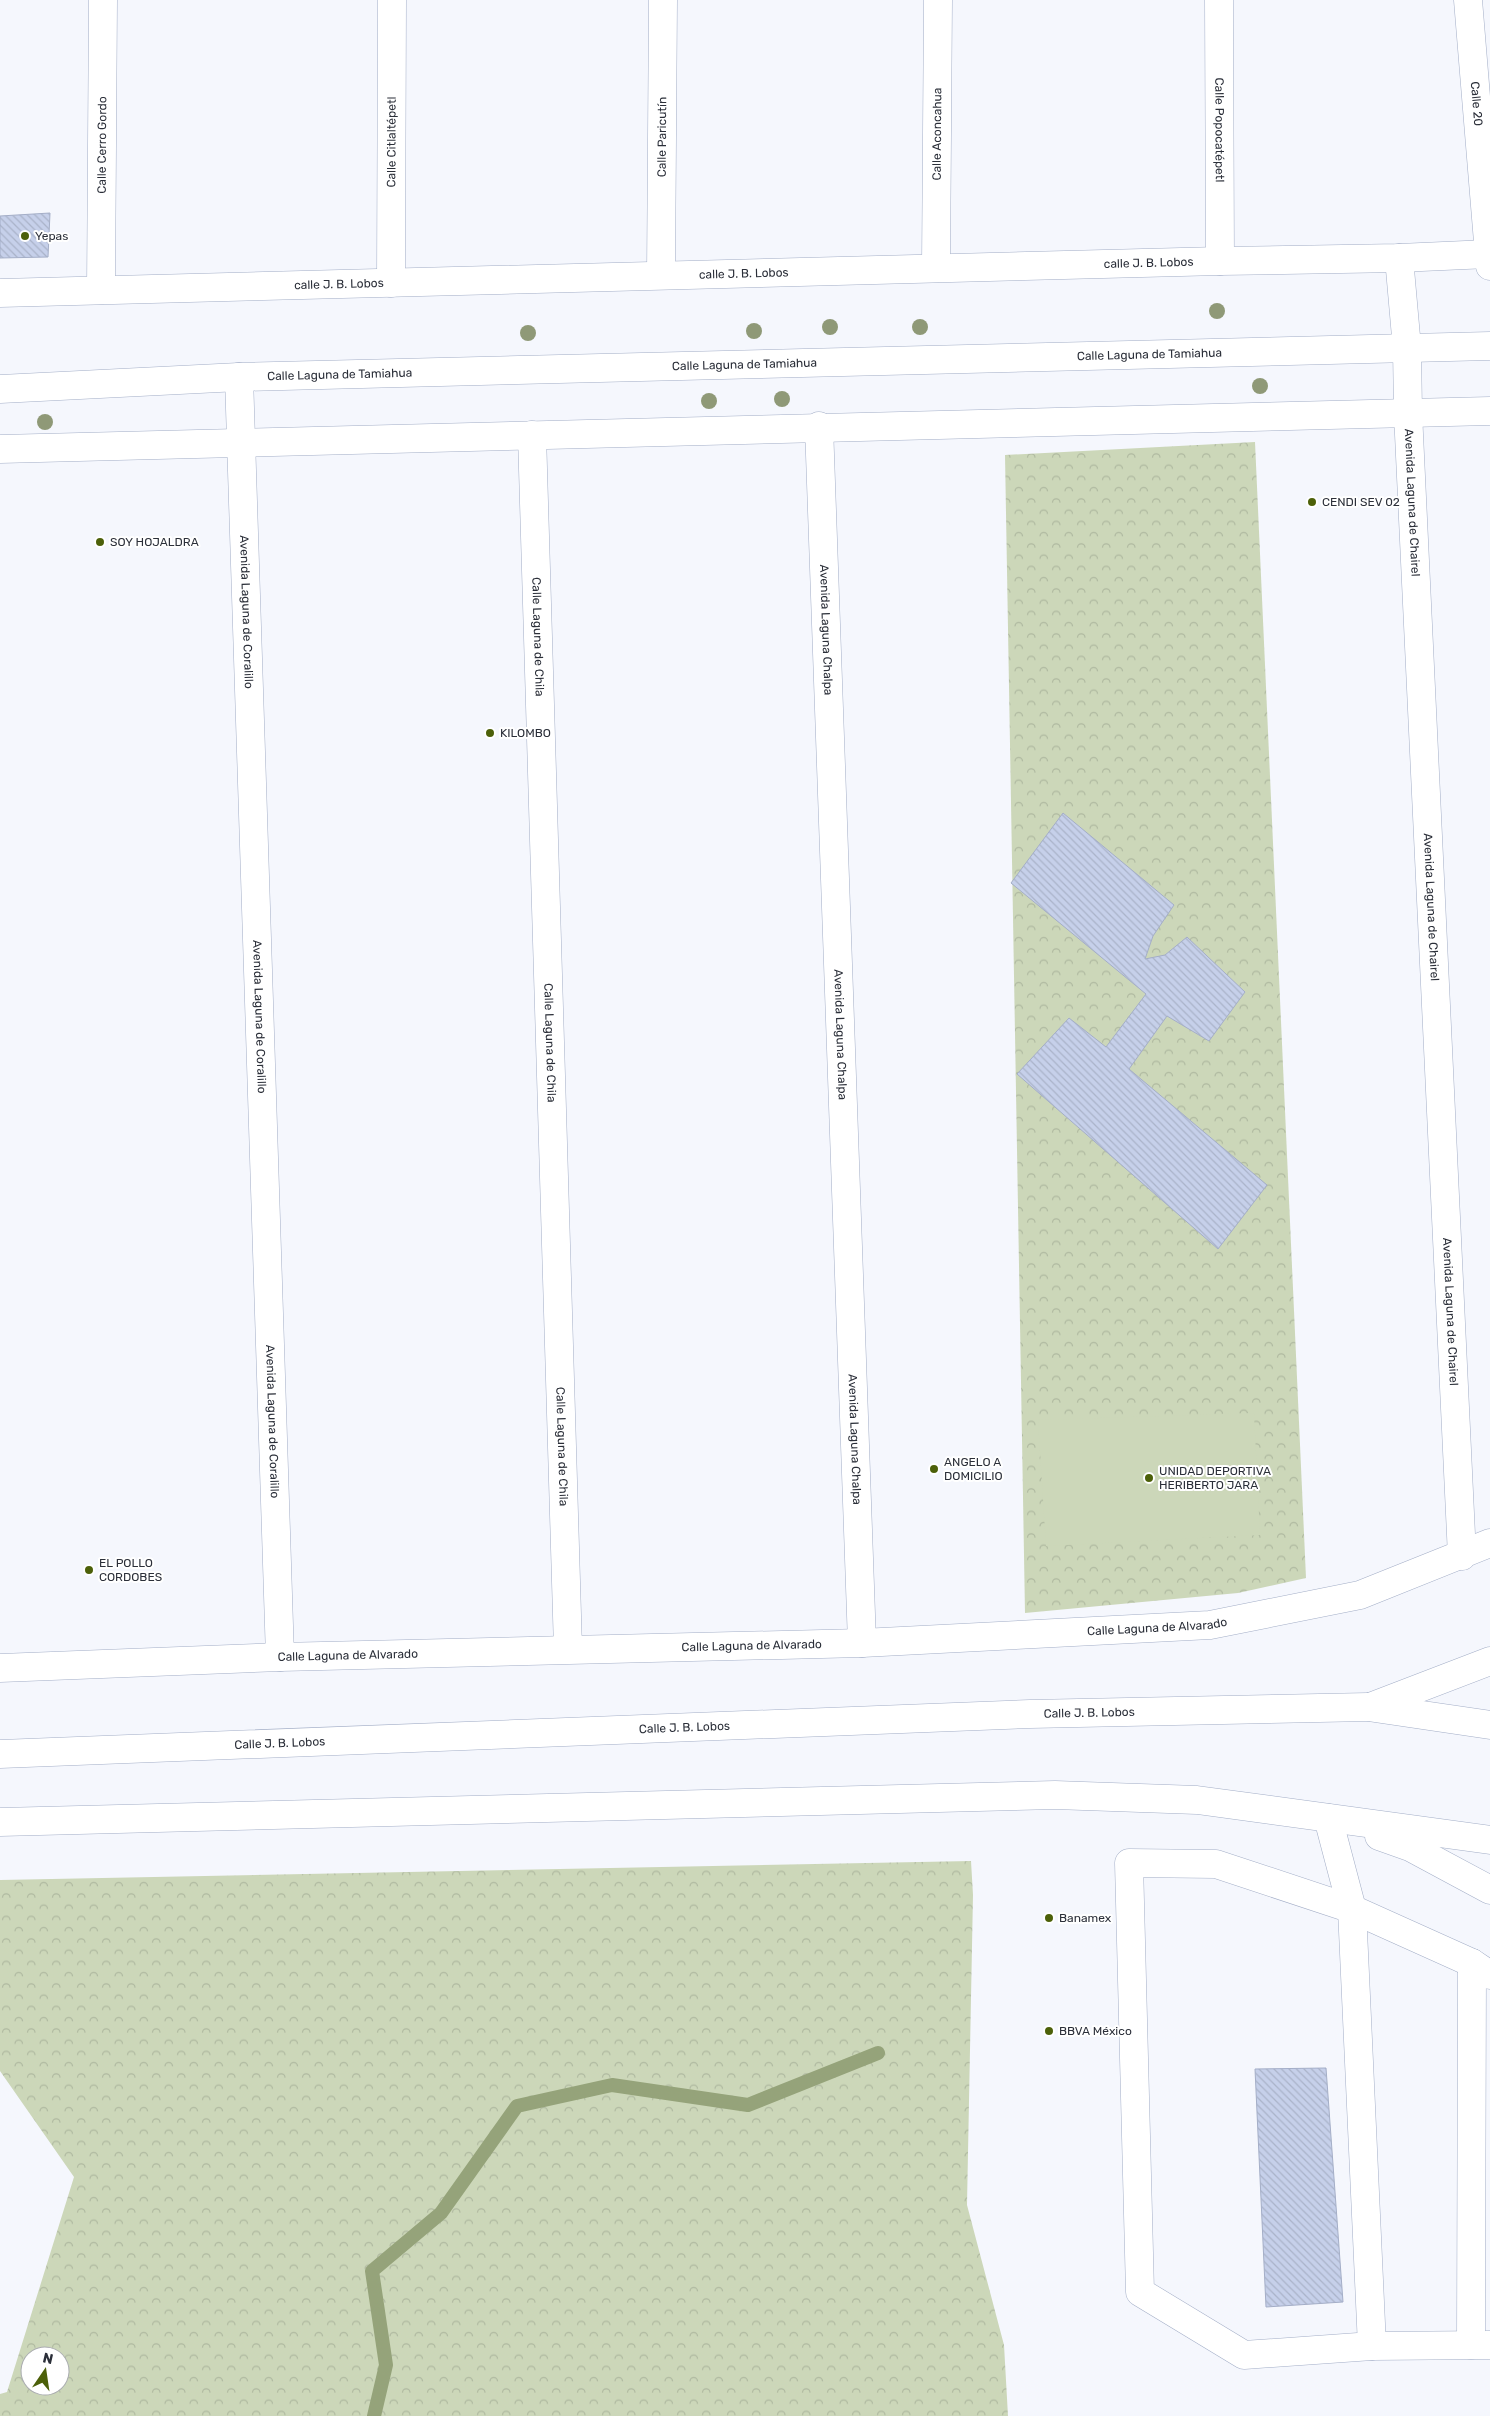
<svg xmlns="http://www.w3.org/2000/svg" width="1490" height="2416" font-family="Rubik,sans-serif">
  <defs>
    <pattern id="park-crowns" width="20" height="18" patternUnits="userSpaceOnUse" patternTransform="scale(1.25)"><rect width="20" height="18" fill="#ccd7b9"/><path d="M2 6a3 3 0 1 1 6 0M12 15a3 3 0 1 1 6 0" fill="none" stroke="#afb9a0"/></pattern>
    <pattern id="building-back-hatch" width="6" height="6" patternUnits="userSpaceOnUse" patternTransform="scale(1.25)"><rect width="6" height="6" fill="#c6d0ea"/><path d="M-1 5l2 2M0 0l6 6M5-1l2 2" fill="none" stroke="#aab3c9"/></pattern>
  </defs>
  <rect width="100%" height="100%" fill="#f5f7fd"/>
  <!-- park -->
  <g fill="url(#park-crowns)" fill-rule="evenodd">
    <polygon points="1255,442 1306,1578 1238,1593 1025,1613 1005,455"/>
    <path d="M971,1861l2,34 -6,310 37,140 4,71h-1008v-22l7,-2 67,-215 -74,-106v-191zM30,2356h30v30h-30z"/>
  </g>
  <!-- pitch -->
  <polygon fill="#ccd7b9" points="1254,1413 1260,1535 1046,1546 1038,1420"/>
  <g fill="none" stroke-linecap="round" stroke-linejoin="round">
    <!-- stream -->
    <polyline stroke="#95a37a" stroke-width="14" points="374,2416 386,2365 372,2271 441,2213 517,2106 612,2085 748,2105 878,2053"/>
  </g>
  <!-- building -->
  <g fill="url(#building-back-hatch)" stroke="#a4aec7">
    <polygon points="50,213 48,257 0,258 0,216"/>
    <polygon points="1063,813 1174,905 1153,936 1145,959 1165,955 1187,937 1245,992 1209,1041 1167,1016 1129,1069 1267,1185 1218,1249 1017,1074 1069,1018 1106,1047 1146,994 1011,883"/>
    <polygon points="1326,2068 1343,2302 1266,2307 1255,2069"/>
  </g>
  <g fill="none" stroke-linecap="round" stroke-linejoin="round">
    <defs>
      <g id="minor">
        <path id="s1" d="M1219,0l1,261"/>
        <path id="s2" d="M1468,0l22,266"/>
        <path id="s3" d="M1399,258l8,90 1,65 54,1143"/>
        <path id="s4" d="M936,268l2,-268"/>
        <path id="s5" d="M661,275l2,-275"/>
        <path id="s6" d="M391,283l1,-283"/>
        <path id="s7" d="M101,290l2,-290"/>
        <path id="s8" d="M0,293l1220,-32 179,-3 89,-4"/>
        <path id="s9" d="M239,377l41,1280"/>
        <path id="s10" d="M0,389l239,-12 1251,-31"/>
        <path id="s11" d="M819,426l43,1217"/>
        <path id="s12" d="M532,435l36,1214"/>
        <polyline points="0,449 1490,411"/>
        <path id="s13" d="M0,1668l280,-11 582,-14 348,-18 150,-30 130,-52"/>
        <polyline points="1328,1818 1352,1909 1372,2346"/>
        <polyline points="1490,1975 1472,1963 1352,1909 1216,1864 1129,1863 1140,2292 1244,2355 1372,2346 1490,2345"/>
        <polyline points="1471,2345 1472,1963"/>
      </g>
      <g id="major">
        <polyline points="1370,1707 1490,1661"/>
        <path id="s14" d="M0,1754l1030,-40 338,-7 122,18"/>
        <polyline points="0,1822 1055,1795 1197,1800 1490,1840"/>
        <polyline points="1379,1836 1410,1847 1490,1890"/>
      </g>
    </defs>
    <!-- minor casing -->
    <use href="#minor" stroke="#a3aec7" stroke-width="29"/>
    <!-- major casing -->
    <use href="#major" stroke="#a3aec7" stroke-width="29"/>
    <!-- minor -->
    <use href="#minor" stroke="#fff" stroke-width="28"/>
    <!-- major -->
    <use href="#major" stroke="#fff" stroke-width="28"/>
  </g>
  <!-- trees -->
  <g fill="#8f9977">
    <circle cx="1217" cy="311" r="8"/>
    <circle cx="830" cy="327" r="8"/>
    <circle cx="920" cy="327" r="8"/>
    <circle cx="754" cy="331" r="8"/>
    <circle cx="528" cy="333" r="8"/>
    <circle cx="1260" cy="386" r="8"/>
    <circle cx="782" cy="399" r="8"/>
    <circle cx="709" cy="401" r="8"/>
    <circle cx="45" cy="422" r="8"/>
  </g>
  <!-- markers -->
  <g fill="#4c6009" stroke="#fff" stroke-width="2">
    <circle cx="25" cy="236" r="5"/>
    <circle cx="1312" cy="502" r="5"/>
    <circle cx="100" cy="542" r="5"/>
    <circle cx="490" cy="733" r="5"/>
    <circle cx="934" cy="1469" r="5"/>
    <circle cx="1149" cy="1478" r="5"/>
    <circle cx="89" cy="1570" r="5"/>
    <circle cx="1049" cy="1918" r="5"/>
    <circle cx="1049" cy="2031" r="5"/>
  </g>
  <g text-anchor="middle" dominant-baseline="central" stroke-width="4" stroke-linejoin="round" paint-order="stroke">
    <!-- street labels -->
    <g font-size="12" fill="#2b2f39" stroke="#fff">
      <text stroke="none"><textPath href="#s2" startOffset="104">Calle 20</textPath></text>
      <text stroke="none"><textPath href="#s1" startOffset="130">Calle Popocatépetl</textPath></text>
      <text stroke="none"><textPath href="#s4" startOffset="134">Calle Aconcahua</textPath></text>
      <text stroke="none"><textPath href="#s5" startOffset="138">Calle Paricutín</textPath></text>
      <text stroke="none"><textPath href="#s6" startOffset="141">Calle Citlaltépetl</textPath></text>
      <text stroke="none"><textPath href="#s7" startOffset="145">Calle Cerro Gordo</textPath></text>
      <text stroke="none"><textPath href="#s8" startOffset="1149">calle J. B. Lobos</textPath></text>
      <text stroke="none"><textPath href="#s8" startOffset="744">calle J. B. Lobos</textPath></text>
      <text stroke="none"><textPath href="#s8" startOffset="339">calle J. B. Lobos</textPath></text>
      <text stroke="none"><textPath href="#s10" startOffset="1150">Calle Laguna de Tamiahua</textPath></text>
      <text stroke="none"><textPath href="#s10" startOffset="745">Calle Laguna de Tamiahua</textPath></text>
      <text stroke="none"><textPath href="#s10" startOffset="340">Calle Laguna de Tamiahua</textPath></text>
      <text stroke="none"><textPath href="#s3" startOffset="245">Avenida Laguna de Chairel</textPath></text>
      <text stroke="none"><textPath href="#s9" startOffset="235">Avenida Laguna de Coralillo</textPath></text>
      <text stroke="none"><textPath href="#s11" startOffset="204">Avenida Laguna Chalpa</textPath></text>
      <text stroke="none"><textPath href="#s12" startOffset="202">Calle Laguna de Chila</textPath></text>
      <text stroke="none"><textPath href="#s3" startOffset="650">Avenida Laguna de Chairel</textPath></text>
      <text stroke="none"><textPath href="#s9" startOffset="640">Avenida Laguna de Coralillo</textPath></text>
      <text stroke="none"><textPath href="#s11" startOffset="609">Avenida Laguna Chalpa</textPath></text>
      <text stroke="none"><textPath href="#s12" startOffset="608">Calle Laguna de Chila</textPath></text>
      <text stroke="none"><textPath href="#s3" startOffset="1055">Avenida Laguna de Chairel</textPath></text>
      <text stroke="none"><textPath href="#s9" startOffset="1045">Avenida Laguna de Coralillo</textPath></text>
      <text stroke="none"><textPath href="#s11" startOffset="1014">Avenida Laguna Chalpa</textPath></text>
      <text stroke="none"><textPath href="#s12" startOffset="1012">Calle Laguna de Chila</textPath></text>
      <text stroke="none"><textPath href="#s13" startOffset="1158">Calle Laguna de Alvarado</textPath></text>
      <text stroke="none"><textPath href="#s13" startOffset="752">Calle Laguna de Alvarado</textPath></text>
      <text stroke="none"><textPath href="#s13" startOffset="348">Calle Laguna de Alvarado</textPath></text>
      <text stroke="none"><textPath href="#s14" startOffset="1090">Calle J. B. Lobos</textPath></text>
      <text stroke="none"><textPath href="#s14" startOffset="685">Calle J. B. Lobos</textPath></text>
      <text stroke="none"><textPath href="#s14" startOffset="280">Calle J. B. Lobos</textPath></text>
    </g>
    <!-- poi labels -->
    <g font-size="12" fill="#2b2f39" stroke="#fff" text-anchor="start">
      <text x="35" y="236">Yepas</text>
      <text x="1322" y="502">CENDI SEV 02</text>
      <text x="110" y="542">SOY HOJALDRA</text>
      <text x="500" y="733">KILOMBO</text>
      <text x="944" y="1462">ANGELO A<tspan x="944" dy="14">DOMICILIO</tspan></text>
      <text x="1159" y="1471">UNIDAD DEPORTIVA<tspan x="1159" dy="14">HERIBERTO JARA</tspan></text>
      <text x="99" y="1563">EL POLLO<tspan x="99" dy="14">CORDOBES</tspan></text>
      <text x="1059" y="1918">Banamex</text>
      <text x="1059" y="2031">BBVA México</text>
    </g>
  </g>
  <!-- north arrow -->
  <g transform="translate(45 2371) rotate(13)"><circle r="24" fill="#ffffff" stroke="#aaacb0"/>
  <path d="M0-4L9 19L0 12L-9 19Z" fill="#4c6009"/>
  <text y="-8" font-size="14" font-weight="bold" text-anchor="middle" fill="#2b2f39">N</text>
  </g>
</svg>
